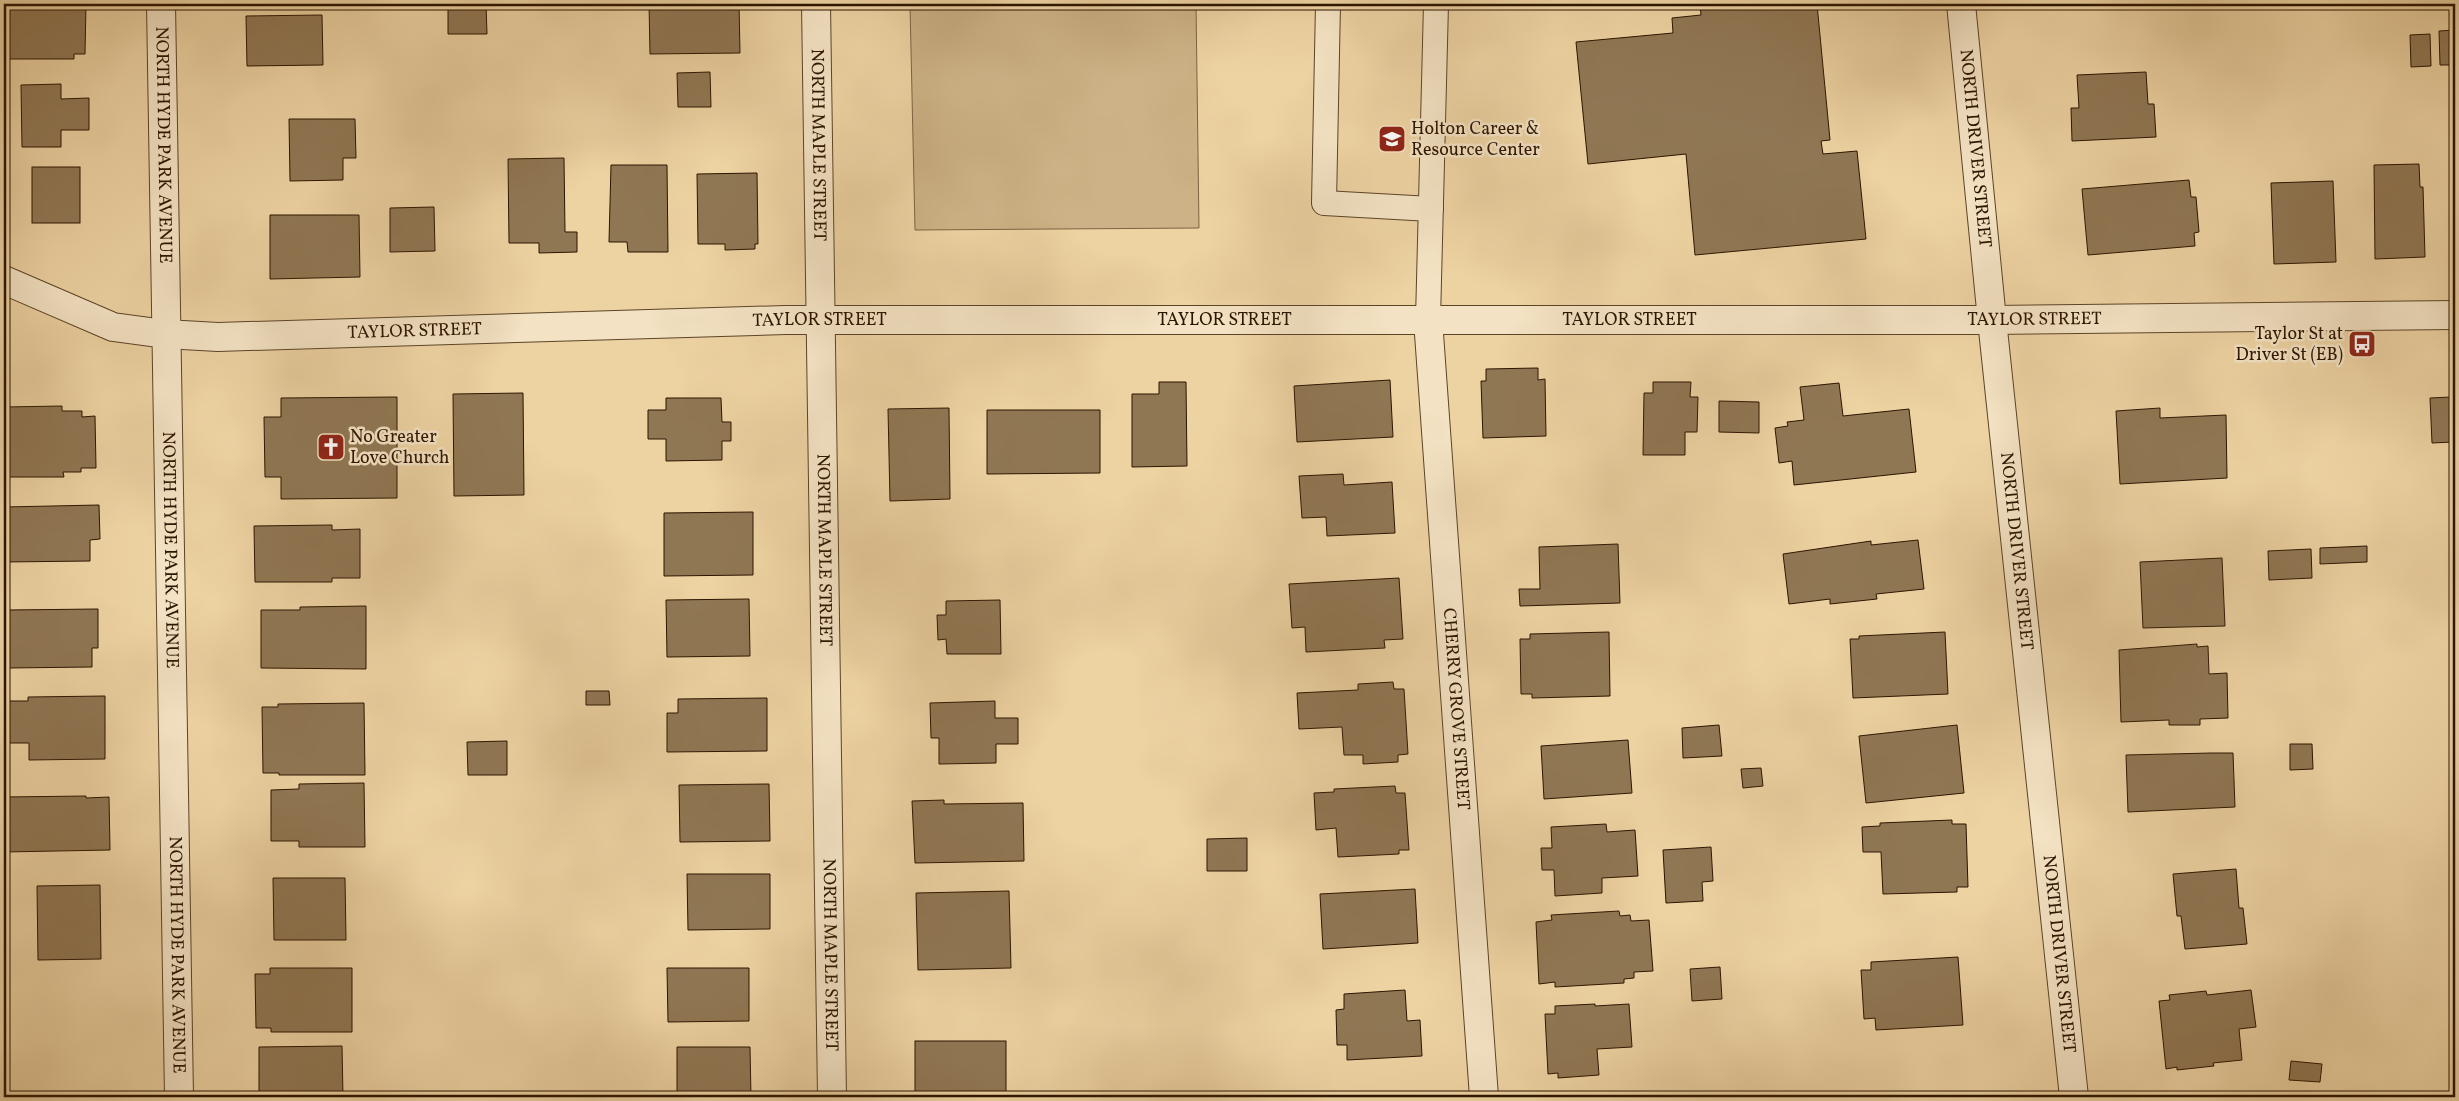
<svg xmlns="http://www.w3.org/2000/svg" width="2459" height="1101" font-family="Vollkorn,serif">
  <rect width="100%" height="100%" fill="#edd2a2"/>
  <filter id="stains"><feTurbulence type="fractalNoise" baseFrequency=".004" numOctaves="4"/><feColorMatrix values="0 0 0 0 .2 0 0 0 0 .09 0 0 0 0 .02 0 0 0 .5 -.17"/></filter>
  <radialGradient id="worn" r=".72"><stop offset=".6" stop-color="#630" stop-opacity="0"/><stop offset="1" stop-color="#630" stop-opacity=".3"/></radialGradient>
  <!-- green -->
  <polygon fill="#ccb286" stroke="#7c6443" points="910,4 1196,4 1199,228 915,230"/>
  <!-- building -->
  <g fill="#907754" stroke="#2c1500">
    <polygon points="4,4 86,4 85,54 74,54 74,59 4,59"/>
    <polygon points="448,4 486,4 487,34 448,34"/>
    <polygon points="649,4 739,4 740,53 650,54"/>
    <polygon points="1700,4 1817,4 1830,140 1821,141 1823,154 1857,151 1866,239 1695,255 1686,154 1588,164 1576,42 1673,33 1672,18 1701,15"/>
    <polygon points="322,15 323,65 247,66 246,16"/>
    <polygon points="2455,30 2455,65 2440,65 2439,31"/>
    <polygon points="2430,34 2431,66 2411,67 2410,35"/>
    <polygon points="710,72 711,107 678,107 677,73"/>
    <polygon points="2146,72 2148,104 2154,104 2156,137 2072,141 2071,108 2079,108 2077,75"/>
    <polygon points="61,84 61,99 89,98 89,130 61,130 61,147 22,147 21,85"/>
    <polygon points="289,119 355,119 356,158 343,158 343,180 290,181"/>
    <polygon points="564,158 565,232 577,232 577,252 539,253 539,243 509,243 508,159"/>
    <polygon points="2419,164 2420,187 2423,187 2425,257 2375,259 2374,165"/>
    <polygon points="611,165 667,165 668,252 628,252 627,242 609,242"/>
    <rect x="32" y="167" width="48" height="56"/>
    <polygon points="757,173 758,244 755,244 755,249 725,250 725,244 698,244 697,174"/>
    <polygon points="2189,180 2191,197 2196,197 2199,232 2194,233 2195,246 2088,255 2082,189"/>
    <polygon points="2333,181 2336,262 2274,264 2271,183"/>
    <polygon points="434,207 435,251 390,252 390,208"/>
    <polygon points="270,215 359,215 360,277 270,279"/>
    <polygon points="1538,368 1538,380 1545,379 1546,436 1483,438 1481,381 1486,381 1486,369"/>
    <polygon points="1390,380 1393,437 1297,442 1294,386"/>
    <polygon points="1159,382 1186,382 1187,466 1132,467 1132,394 1159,394"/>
    <polygon points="1653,382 1691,382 1690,397 1698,397 1697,432 1685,432 1685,455 1643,455 1644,393 1653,393"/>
    <polygon points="1839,383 1843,416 1909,409 1916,472 1794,485 1792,461 1779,463 1775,428 1788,426 1787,422 1804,420 1800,387"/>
    <polygon points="523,393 524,495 454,496 453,394"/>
    <polygon points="2451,393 2455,393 2455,484 2453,442 2432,443 2430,398 2451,397"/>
    <polygon points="397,397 397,498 281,499 281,477 265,477 264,417 281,417 281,398"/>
    <polygon points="666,398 721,398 722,422 731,422 731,441 722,441 722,460 666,461 666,439 648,439 648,410 666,410"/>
    <polygon points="1719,401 1759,402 1759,433 1719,432"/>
    <polygon points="62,406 62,411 82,411 82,417 95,416 96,468 81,468 81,472 63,472 64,477 4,477 4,407"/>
    <polygon points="949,408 950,499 890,501 888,409"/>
    <polygon points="2160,408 2160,418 2226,415 2227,478 2120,484 2116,411"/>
    <polygon points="987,410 1100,410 1100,473 987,474"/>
    <polygon points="1343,474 1344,485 1392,482 1395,533 1327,536 1326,517 1302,518 1299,476"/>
    <polygon points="99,505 100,539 90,540 90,561 4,562 4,507"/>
    <polygon points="753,512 753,575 664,576 664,513"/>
    <polygon points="332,525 332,530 360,529 360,578 332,578 332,582 255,582 254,526"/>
    <polygon points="1918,540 1924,589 1876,594 1877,599 1830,604 1830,599 1789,604 1783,554 1871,541 1871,545"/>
    <polygon points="1618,544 1620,603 1520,606 1519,589 1540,589 1539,547"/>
    <polygon points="2367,546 2367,562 2320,564 2320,548"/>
    <polygon points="2311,549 2312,578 2269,580 2268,551"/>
    <polygon points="2222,558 2225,626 2143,628 2140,562"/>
    <polygon points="1399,578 1403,639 1384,640 1385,648 1306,652 1305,627 1292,628 1289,584"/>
    <polygon points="749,599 750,656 667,657 666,600"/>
    <polygon points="1000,600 1001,654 947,654 946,639 938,640 937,615 946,615 946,601"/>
    <polygon points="366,606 366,669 261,668 261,610 300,610 300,607"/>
    <polygon points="98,609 98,648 92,648 92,667 7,668 7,610"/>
    <polygon points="1609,632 1610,696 1532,698 1532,694 1521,694 1520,639 1530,639 1530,634"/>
    <polygon points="1945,632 1948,694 1853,698 1850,639 1859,639 1859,636"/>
    <polygon points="2197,644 2197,647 2208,646 2209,674 2227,673 2228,718 2200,719 2200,725 2169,725 2169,720 2121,722 2119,650"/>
    <polygon points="1393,682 1394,689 1404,689 1408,754 1398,755 1398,762 1363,764 1363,755 1344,755 1342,727 1299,729 1297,693 1358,690 1358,684"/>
    <polygon points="586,691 609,691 610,705 586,705"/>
    <polygon points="105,696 105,759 29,760 29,743 7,743 7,701 28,701 28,697"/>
    <polygon points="767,698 767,751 667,752 667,713 678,713 678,699"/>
    <polygon points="995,701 995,718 1018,718 1018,744 996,744 996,763 939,764 939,738 931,738 930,703"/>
    <polygon points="364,703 365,775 279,775 279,773 263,773 262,707 278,707 278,704"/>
    <polygon points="1719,725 1722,756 1683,758 1682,728"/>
    <polygon points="1957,725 1964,793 1866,803 1859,736"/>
    <polygon points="1628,740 1632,793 1544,799 1541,746"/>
    <polygon points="507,741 507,775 468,775 467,742"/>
    <polygon points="2290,744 2312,744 2313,769 2290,770"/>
    <polygon points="2211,753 2233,753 2235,807 2128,812 2126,755"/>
    <polygon points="1761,768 1763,786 1743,788 1741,769"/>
    <polygon points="364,783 365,847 299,847 299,841 271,841 271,790 299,789 299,784"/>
    <polygon points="769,784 770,841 680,842 679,785"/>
    <polygon points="1395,786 1396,793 1405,793 1409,850 1399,850 1399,854 1338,857 1336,828 1316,830 1314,793 1334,792 1334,789"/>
    <polygon points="86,796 86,798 109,797 110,850 4,852 4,797"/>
    <polygon points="944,800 944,804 1023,803 1024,861 915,863 912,801"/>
    <polygon points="1952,820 1952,824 1966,824 1968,887 1957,887 1957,892 1883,894 1881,852 1863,852 1862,827 1880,826 1880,823"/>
    <polygon points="1606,824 1607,832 1635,830 1638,876 1602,878 1602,893 1555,896 1554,870 1542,870 1541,848 1552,848 1551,827"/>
    <polygon points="1247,838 1247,871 1207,871 1207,839"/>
    <polygon points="1711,847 1713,881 1702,882 1703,901 1666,903 1663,850"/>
    <polygon points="2236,869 2239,908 2243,908 2247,944 2185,949 2181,916 2177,916 2173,874"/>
    <polygon points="687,874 770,874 770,929 688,930"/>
    <polygon points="273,878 345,878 346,940 274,940"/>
    <polygon points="100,885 101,959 38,960 37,886"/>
    <polygon points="1415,889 1418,943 1323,949 1320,894"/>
    <polygon points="1009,891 1011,968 918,970 916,893"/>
    <polygon points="1619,911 1620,916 1630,915 1631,921 1649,920 1653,971 1634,972 1634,978 1624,979 1624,983 1555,987 1555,982 1539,984 1536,922 1552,920 1551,915"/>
    <polygon points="1958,957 1963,1025 1876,1030 1875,1018 1864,1019 1861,970 1871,970 1871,962"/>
    <polygon points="1720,967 1722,999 1692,1001 1690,969"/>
    <polygon points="270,968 352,968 352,1032 271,1032 271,1028 256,1028 255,974 270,974"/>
    <polygon points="667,968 749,968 749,1021 668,1022"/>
    <polygon points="1405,990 1407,1021 1420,1020 1422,1056 1347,1060 1347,1045 1337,1045 1336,1010 1344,1009 1344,994"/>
    <polygon points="2251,990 2256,1027 2239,1029 2242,1060 2213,1063 2214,1066 2177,1070 2177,1067 2166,1069 2159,1001 2170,1000 2169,995 2206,991 2207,995"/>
    <polygon points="1595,1004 1595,1006 1629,1004 1632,1047 1597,1049 1599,1075 1558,1078 1558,1073 1548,1074 1545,1014 1555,1014 1555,1006"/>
    <rect x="915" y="1041" width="91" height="53"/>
    <polygon points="342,1046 343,1097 259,1097 259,1047"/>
    <polygon points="677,1047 750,1047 751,1097 677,1097"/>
    <polygon points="2291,1061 2322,1064 2320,1082 2289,1080"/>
  </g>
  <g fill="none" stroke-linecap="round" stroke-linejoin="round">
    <defs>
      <g id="service">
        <polyline points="1328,4 1324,203 1431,209"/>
        <polyline points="1428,320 1436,4"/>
      </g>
      <g id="minor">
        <path id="s1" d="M816,4l16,1093"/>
        <path id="s2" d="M4,280l109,47 52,7 53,3 567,-17h1207l463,-5"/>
        <path id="s3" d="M1428,320l56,777"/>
      </g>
      <g id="tertiary">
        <path id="s4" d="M161,4l18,1093"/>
        <path id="s5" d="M1961,4l31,316 82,777"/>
      </g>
    </defs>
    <!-- service casing -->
    <use href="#service" stroke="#5c4428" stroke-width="26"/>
    <!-- minor casing -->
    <use href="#minor" stroke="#5c4428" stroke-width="30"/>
    <!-- tertiary casing -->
    <use href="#tertiary" stroke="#5c4428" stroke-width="30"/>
    <!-- service -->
    <use href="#service" stroke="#f3e2c3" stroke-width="24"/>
    <!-- minor -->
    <use href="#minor" stroke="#f3e2c3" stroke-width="28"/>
    <!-- tertiary -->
    <use href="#tertiary" stroke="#f3e2c3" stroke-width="28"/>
  </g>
  <!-- icons -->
  <defs>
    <symbol id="school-square" viewBox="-11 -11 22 22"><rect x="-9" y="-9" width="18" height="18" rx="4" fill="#8f2418" stroke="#f3e2c3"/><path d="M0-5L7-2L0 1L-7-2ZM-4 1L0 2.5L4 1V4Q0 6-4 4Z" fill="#fff"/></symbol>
    <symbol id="bus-square" viewBox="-11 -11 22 22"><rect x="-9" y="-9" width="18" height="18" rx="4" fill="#8f2418" stroke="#f3e2c3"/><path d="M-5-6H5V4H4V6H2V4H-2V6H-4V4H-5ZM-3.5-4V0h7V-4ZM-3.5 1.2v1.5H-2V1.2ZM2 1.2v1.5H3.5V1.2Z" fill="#fff"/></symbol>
    <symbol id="church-square" viewBox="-11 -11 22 22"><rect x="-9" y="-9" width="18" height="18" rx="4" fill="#8f2418" stroke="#f3e2c3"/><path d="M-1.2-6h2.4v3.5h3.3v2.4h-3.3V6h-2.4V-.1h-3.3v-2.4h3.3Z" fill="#fff"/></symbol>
  </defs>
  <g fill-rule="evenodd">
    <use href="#school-square" x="1376" y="123" width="32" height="32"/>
    <use href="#bus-square" x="2346" y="328" width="32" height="32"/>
    <use href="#church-square" x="315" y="431" width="32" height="32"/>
  </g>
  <g text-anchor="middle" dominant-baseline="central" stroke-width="5" stroke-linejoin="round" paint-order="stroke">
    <!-- poi labels -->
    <g font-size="18" fill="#2c1500" stroke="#f3e2c3" text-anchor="start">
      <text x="1411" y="129">Holton Career &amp;<tspan x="1411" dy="21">Resource Center</tspan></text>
      <text x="2343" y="334" text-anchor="end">Taylor St at<tspan x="2343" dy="21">Driver St (EB)</tspan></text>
      <text x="350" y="437">No Greater<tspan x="350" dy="21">Love Church</tspan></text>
    </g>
    <!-- street labels -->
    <g font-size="18" fill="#2c1500" stroke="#f3e2c3">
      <text stroke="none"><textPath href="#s4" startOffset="141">NORTH HYDE PARK AVENUE</textPath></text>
      <text stroke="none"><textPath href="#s1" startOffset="141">NORTH MAPLE STREET</textPath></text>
      <text stroke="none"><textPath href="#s5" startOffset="145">NORTH DRIVER STREET</textPath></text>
      <text stroke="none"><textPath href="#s2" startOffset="2041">TAYLOR STREET</textPath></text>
      <text stroke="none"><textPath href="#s2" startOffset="1231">TAYLOR STREET</textPath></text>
      <text stroke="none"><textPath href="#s2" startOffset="1636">TAYLOR STREET</textPath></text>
      <text stroke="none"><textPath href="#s2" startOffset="826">TAYLOR STREET</textPath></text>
      <text stroke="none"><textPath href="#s2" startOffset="421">TAYLOR STREET</textPath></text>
      <text stroke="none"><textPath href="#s1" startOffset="546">NORTH MAPLE STREET</textPath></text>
      <text stroke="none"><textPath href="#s4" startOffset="546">NORTH HYDE PARK AVENUE</textPath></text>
      <text stroke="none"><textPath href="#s5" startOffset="550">NORTH DRIVER STREET</textPath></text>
      <text stroke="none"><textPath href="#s3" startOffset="390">CHERRY GROVE STREET</textPath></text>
      <text stroke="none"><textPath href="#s5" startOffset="955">NORTH DRIVER STREET</textPath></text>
      <text stroke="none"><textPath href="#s4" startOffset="951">NORTH HYDE PARK AVENUE</textPath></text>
      <text stroke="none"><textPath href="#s1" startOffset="951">NORTH MAPLE STREET</textPath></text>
    </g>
  </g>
  <!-- margin -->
  <rect width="2459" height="1101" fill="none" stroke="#edd2a2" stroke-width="20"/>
  <rect x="5" y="5" width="2449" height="1091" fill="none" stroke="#2c1500" stroke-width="2.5"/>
  <rect x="10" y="10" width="2439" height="1081" fill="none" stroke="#2c1500"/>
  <rect width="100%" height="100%" filter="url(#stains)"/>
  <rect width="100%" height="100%" fill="url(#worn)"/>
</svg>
